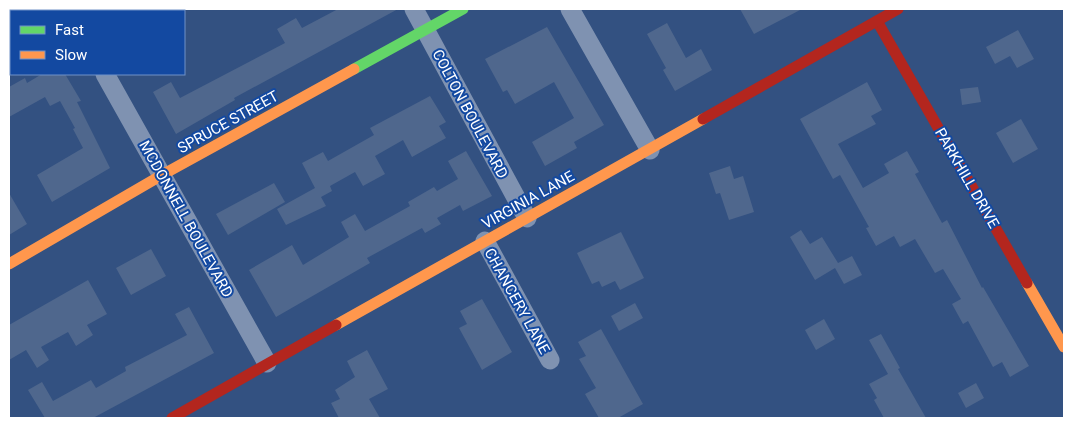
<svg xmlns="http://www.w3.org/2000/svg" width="1073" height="427" font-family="Roboto,sans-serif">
  <rect width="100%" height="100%" fill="#335181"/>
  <!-- building -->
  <g fill="#4f678d">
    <polygon points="338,9 398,9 234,98 235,100 176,134 153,92 171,82 180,98 285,43 277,29 296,18 302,28"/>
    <polygon points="740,9 802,9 754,34"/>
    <polygon points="667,23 686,58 701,49 712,70 675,91 663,70 666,68 647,34"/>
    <polygon points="547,27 604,125 574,142 577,148 545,166 532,142 574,118 554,82 515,104 507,90 503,92 485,59"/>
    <polygon points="1018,30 1034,59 1017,68 1010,56 995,64 986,47"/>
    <polygon points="42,74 65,74 81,101 77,102 110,168 52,202 37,175 83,148 73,129 75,128 60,101 50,106 45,97 9,117 9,87 25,78 27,83"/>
    <polygon points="867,82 882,110 871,116 876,124 838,144 863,188 889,173 884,164 907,151 919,172 915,174 942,223 947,220 982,288 983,287 1029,366 1010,377 1002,362 993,367 968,321 963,324 952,304 961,299 943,269 935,273 915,239 900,247 894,236 876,246 866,228 869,227 840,175 833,179 800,119"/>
    <polygon points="978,87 981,102 962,105 960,89"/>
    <polygon points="430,96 446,122 439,126 446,138 412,157 403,140 375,156 385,174 363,186 355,172 330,186 332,191 321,197 326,206 286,225 277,209 315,188 302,163 323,152 328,161 374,135 370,128"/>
    <polygon points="1021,119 1038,149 1013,163 996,133"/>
    <polygon points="466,151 492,196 463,211 460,205 437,218 441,224 425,233 422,228 367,258 370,263 276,317 249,270 292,245 303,265 349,237 341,222 355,214 365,231 410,206 408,202 434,187 437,191 458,179 448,161"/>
    <polygon points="730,166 734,179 743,176 754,212 729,220 720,193 716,194 709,173"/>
    <polygon points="274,183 285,202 228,235 216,214"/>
    <polygon points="9,193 27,224 9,235"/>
    <polygon points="801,230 810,244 822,237 838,263 852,256 862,275 844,284 835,268 815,280 790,237"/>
    <polygon points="621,232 644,278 620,290 615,281 602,287 599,281 592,284 577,253"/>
    <polygon points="151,249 166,276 131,295 116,268"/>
    <polygon points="88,280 107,314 87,325 93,335 76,346 68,332 41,347 49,360 37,368 26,350 9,360 9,325"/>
    <polygon points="482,299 512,352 482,370 459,328 467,324 460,311"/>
    <polygon points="635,303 643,318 619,331 611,316"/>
    <polygon points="189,307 214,353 93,418 45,418 28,390 42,382 53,401 91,380 96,388 126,371 125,367 187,335 175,314"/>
    <polygon points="824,319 835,339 816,350 805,330"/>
    <polygon points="601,329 643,404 618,418 599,418 585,394 596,388 579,359 586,356 578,342"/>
    <polygon points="881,334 900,368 898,369 926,418 884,418 874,400 877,398 869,384 888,374 869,340"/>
    <polygon points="367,350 388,389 369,399 380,418 339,418 331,403 340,399 335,390 355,377 347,361"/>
    <polygon points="976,383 984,398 966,408 958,393"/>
  </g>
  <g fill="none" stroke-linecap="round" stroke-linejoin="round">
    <!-- street -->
    <g stroke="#7f92b1" stroke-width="19">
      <polyline points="69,9 70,11"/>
      <polyline points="414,9 527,218"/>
      <polyline points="570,9 650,150"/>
      <polyline points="33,11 38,9"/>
      <polyline points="9,25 11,23"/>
      <polyline points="105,74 267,363"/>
      <polyline points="485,241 550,360"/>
    </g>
    <!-- fast -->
    <polyline stroke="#63d668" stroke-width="11" points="354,69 463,9"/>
    <!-- slow -->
    <g stroke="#ff974d" stroke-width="11">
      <polyline points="9,264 162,175 354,69"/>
      <polyline points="1027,283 1064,347"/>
      <polyline points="336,325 703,119"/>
    </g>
    <!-- jam -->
    <g stroke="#b3261e" stroke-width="11">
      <polyline points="877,21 1027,283"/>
      <polyline points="703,119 898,9"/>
      <polyline points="172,418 336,325"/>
    </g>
  </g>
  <g text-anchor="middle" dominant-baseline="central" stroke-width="4" stroke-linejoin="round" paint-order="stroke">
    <!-- street labels -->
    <g font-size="15" fill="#fff" stroke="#1349a1">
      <text transform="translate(470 114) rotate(62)">COLTON BOULEVARD</text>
      <text transform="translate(228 122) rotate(-29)">SPRUCE STREET</text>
      <text transform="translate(967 178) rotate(60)">PARKHILL DRIVE</text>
      <text transform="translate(528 200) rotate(-29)">VIRGINIA LANE</text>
      <text transform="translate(186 219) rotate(61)">MCDONNELL BOULEVARD</text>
      <text transform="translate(517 301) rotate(61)">CHANCERY LANE</text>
    </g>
  </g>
  <!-- border -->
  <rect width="1073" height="427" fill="none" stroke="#ffffff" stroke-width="20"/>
  <!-- legend -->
  <rect x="10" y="10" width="175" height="65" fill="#1349a1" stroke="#7192c7"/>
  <rect x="20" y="26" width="25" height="8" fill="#63d668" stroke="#7192c7"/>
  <text x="55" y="35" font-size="15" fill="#ffffff">Fast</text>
  <rect x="20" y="51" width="25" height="8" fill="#ff974d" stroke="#7192c7"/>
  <text x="55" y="60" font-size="15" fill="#ffffff">Slow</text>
</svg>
